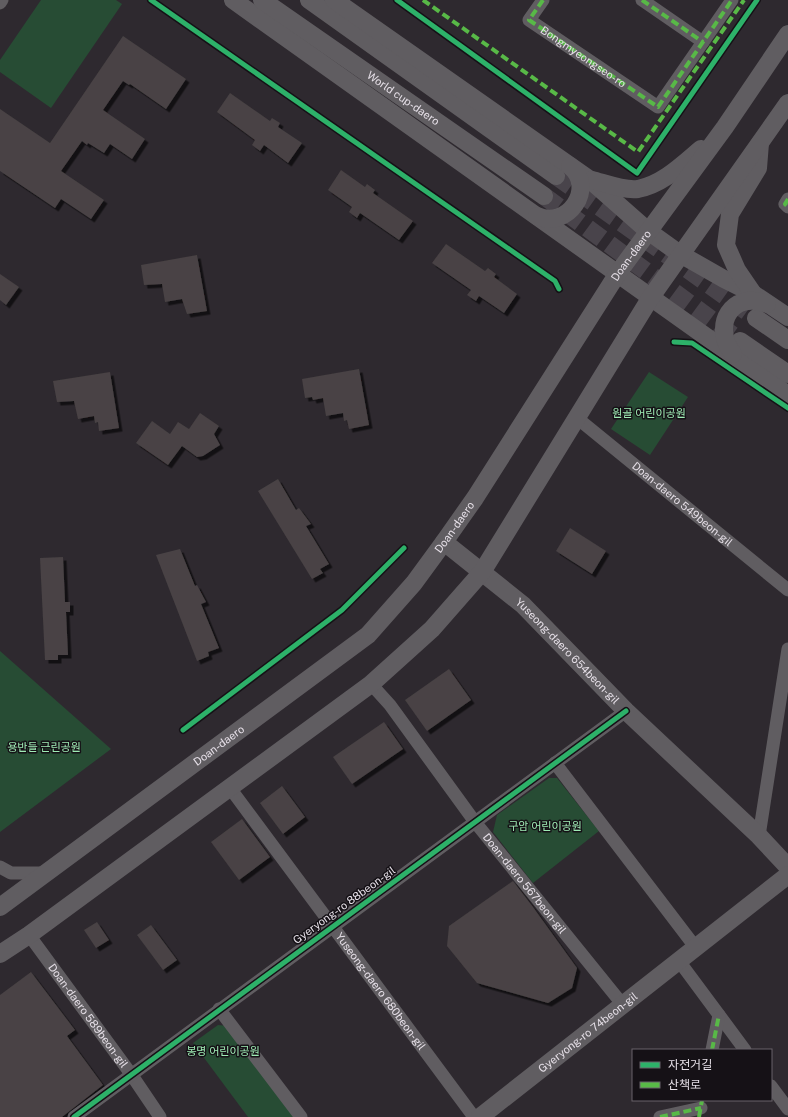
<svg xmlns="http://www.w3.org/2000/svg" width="788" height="1117" font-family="'Public Sans','Noto Sans KR',sans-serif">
  <defs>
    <filter id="shadow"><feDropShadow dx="3.5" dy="3.5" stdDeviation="0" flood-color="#0009"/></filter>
  </defs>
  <rect width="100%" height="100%" fill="#2e292f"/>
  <!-- green -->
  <g fill="#274c34">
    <polygon points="41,0 116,0 122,4 51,108 0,72 0,60"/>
    <polygon points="649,372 688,397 650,455 611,429"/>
    <polygon points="0,651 111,749 0,832"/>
    <polygon points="549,778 557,778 599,831 533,883 493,832 497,815"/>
    <polygon points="218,1025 229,1026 296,1117 248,1117 193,1043"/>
  </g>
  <!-- building -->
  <g fill="#484244" filter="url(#shadow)">
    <polygon points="123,36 186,79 166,109 130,84 129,85 123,81 103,110 145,139 132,159 110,144 104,153 88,143 87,145 82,141 61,171 104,200 91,219 61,199 55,208 0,171 0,109 50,143"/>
    <polygon points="230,93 270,121 272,118 280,123 278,127 302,143 288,163 264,145 260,151 252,145 255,140 217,112"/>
    <polygon points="341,170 365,187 367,184 375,190 373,193 413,221 399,240 360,213 357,218 349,212 352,207 328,190"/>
    <polygon points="446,244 485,271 488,268 496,274 494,277 517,294 504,313 479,296 476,301 467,295 471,290 432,263"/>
    <polygon points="197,255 207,311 187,314 182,299 165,302 162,284 144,285 141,265"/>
    <polygon points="0,274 19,287 6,305 0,300"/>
    <polygon points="359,369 369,425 349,429 347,420 344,421 343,413 326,416 323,398 313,400 312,397 305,398 302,379"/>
    <polygon points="110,372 119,428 99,431 98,422 95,423 94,416 78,419 74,401 57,402 53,381"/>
    <polygon points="200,413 219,426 214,434 220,445 203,456 197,457 182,446 168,465 136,443 152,421 170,434 178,422 189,429"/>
    <polygon points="278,479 296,510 299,508 311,524 306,526 329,564 320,569 323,573 312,579 258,491"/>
    <polygon points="570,528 606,551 592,574 556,551"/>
    <polygon points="180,549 195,586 197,585 206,602 201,604 219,648 208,652 209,656 197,661 156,555"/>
    <polygon points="63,557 65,602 70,602 70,612 66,612 68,655 58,655 58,660 45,660 40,558"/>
    <polygon points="449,669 471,700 427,731 405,700"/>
    <polygon points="384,722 403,749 352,784 333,757"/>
    <polygon points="282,786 305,817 283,834 260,803"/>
    <polygon points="242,819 270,857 239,880 211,842"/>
    <polygon points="513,881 533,907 577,968 572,988 548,1003 477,983 447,946 449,926"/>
    <polygon points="97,922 109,940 96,948 84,930"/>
    <polygon points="151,925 177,960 163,970 137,935"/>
    <polygon points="31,972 75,1030 67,1036 103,1085 62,1117 0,1117 0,995"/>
  </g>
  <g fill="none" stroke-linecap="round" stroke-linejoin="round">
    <!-- secondary-tunnel -->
    <g stroke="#49444b" stroke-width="18" stroke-dasharray="18 9" stroke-linecap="butt">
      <polyline points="556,176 756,318"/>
      <polyline points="544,196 735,337"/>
    </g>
    <!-- street -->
    <g stroke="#605d61" stroke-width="13">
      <path id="s1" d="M543,0l-14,20 129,87 74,-107"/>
      <polyline points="642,0 703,42"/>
      <polyline points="0,3 2,0"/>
      <polyline points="788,199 785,204 788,207"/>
      <path id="s2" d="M577,418l211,172"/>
      <path id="s3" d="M371,684l19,21 85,117 148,183"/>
      <polyline points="555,763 696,948"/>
      <path id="s4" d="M230,788l244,329"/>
      <polyline points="759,836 788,649"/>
      <polyline points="0,867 11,873 46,873"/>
      <path id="s5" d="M29,935l102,139 29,43"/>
      <polyline points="679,961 745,1050"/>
      <polyline points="219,1009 301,1117"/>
      <polyline points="712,1050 719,1015"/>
      <polyline points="771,1086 788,1109"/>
      <polyline points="74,1117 626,711"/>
      <polyline points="660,1117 701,1108"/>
    </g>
    <!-- secondary -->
    <g stroke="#605d61" stroke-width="18">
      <polyline points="233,0 788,395"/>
      <path id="s6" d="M262,0l282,196"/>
      <polyline points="309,0 556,176"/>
      <polyline points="334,0 589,179 648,231 680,254 724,279 752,293 788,317"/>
      <path d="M592,180c12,3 33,11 46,9 25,-5 44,-24 63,-40"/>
      <path d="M537,216c30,14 60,-28 33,-50"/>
      <polyline points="752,292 737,270 726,245 730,214 758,168 760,143"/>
      <polyline points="756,318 788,340"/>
      <polyline points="740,341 788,374"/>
      <path d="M733,354c-22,-29 -1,-64 34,-50"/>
      <path id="s7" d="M444,542l79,63 103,106 133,125 29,31"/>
      <path id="s8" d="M0,907l368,-272 46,-52 30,-41 31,-44 143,-225 107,-146 63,-93"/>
      <polyline points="0,954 29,935 371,684 432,629 482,572 651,297 788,103"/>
      <path id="s9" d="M480,1117l308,-242"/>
    </g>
    <!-- quiet -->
    <g stroke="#58b947" stroke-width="4" stroke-dasharray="8 4" stroke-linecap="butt">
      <polyline points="423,0 638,152 744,0"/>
      <polyline points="543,0 529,20 658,107 732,0"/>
      <polyline points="642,0 703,42"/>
      <polyline points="788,199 785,204 788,207"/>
      <polyline points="712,1050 719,1015"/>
      <polyline points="660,1117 701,1108"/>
      <polyline points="699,1117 702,1100"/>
    </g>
    <defs>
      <g id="cycleway">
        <polyline points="151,0 555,281 559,289"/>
        <polyline points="397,0 637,173 757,0"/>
        <polyline points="674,342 692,343 788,408"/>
        <polyline points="183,730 342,610 404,548"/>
        <polyline points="74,1117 626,711"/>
      </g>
    </defs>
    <!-- cycleway casing -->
    <use href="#cycleway" stroke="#151116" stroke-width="8"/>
    <!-- cycleway -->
    <use href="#cycleway" stroke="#2db169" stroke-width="5"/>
  </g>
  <g text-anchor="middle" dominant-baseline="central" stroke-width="3" stroke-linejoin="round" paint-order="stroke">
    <!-- street labels -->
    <g font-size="11" fill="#e5dfe7" stroke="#151116">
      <text stroke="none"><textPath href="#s1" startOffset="90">Bongmyeongseo-ro</textPath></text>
      <text stroke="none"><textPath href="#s6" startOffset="172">World cup-daero</textPath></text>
      <text stroke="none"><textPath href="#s8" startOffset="920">Doan-daero</textPath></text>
      <text stroke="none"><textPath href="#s2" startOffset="136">Doan-daero 549beon-gil</textPath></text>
      <text stroke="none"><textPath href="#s8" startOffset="596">Doan-daero</textPath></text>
      <text stroke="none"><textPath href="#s7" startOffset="165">Yuseong-daero 654beon-gil</textPath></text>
      <text stroke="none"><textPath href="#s8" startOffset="272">Doan-daero</textPath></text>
      <text stroke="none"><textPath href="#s3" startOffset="252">Doan-daero 567beon-gil</textPath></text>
      <text transform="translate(344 905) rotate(-36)">Gyeryong-ro 88beon-gil</text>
      <text stroke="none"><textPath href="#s4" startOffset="253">Yuseong-daero 680beon-gil</textPath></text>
      <text stroke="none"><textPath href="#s5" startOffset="100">Doan-daero 589beon-gil</textPath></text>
      <text stroke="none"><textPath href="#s9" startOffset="137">Gyeryong-ro 74beon-gil</textPath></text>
    </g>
    <!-- park labels -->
    <g font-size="11" fill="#9fecb5" stroke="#151116">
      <text x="649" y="413">원골 어린이공원</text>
      <text x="44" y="747">용반들 근린공원</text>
      <text x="545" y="826">구암 어린이공원</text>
      <text x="223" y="1051">봉명 어린이공원</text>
    </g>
  </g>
  <!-- legend -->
  <rect x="632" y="1049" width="140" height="52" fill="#151116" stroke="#68636a"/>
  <rect x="640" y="1062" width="20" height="6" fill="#2db169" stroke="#68636a"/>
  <text x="668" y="1069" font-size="12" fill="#e5dfe7">자전거길</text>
  <rect x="640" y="1082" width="20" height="6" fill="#58b947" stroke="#68636a"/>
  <text x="668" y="1089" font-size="12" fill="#e5dfe7">산책로</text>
</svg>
